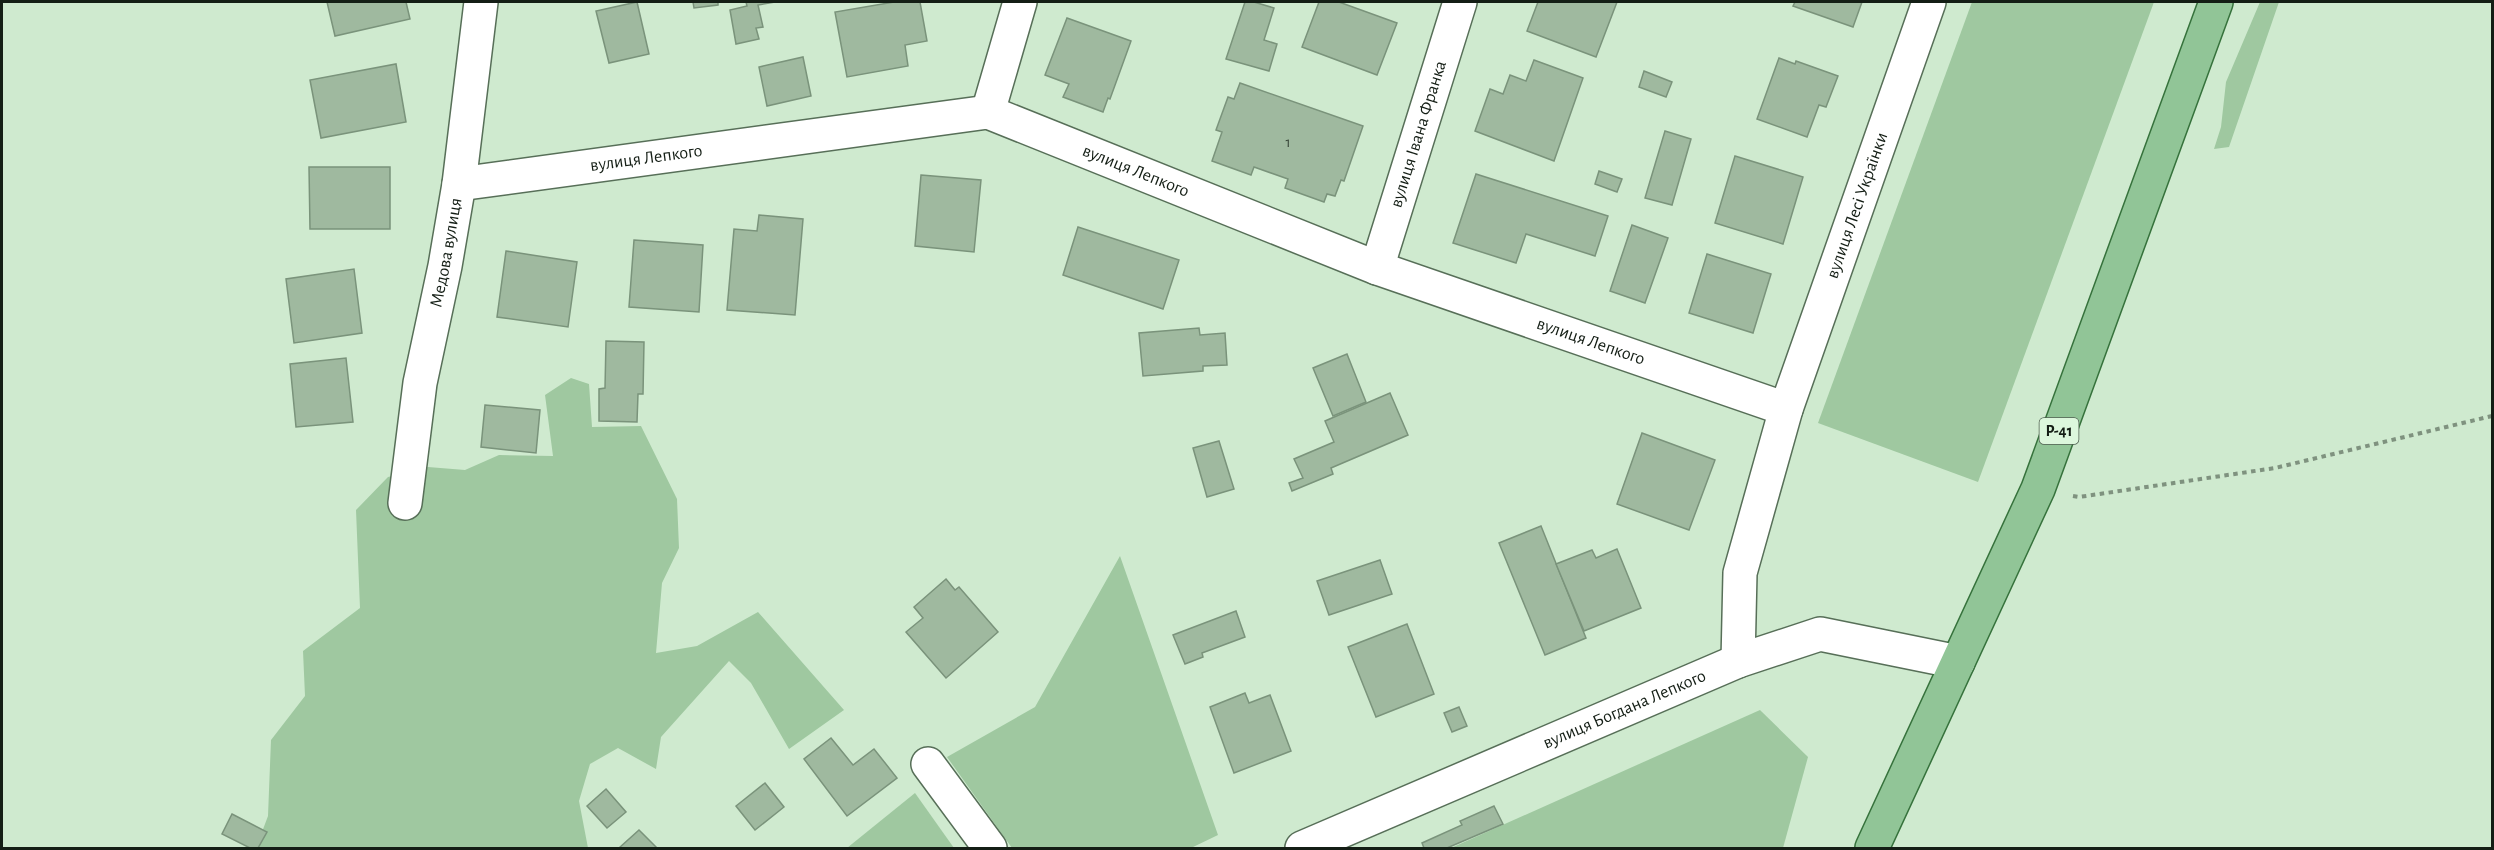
<svg xmlns="http://www.w3.org/2000/svg" width="2494" height="850" font-family="'Alegreya Sans',sans-serif">
  <rect width="100%" height="100%" fill="#cfeacf"/>
  <!-- green -->
  <g fill="#9fc8a0">
    <polygon points="1972,2 2154,2 1978,482 1818,423"/>
    <polygon points="2260,2 2279,2 2229,147 2214,149 2221,127 2226,82"/>
    <polygon points="571,378 589,384 592,427 641,426 677,499 679,548 662,583 656,653 697,646 758,612 844,710 789,749 751,683 729,661 661,737 656,769 618,748 590,764 579,801 588,848 256,848 268,816 271,740 305,696 303,651 360,608 356,510 388,477 428,467 465,470 499,455 553,456 545,395"/>
    <polygon points="1120,556 1218,835 1191,848 1012,848 947,757 1035,707"/>
    <polygon points="1760,710 1808,757 1783,848 1451,848"/>
    <polygon points="915,793 954,848 847,848"/>
  </g>
  <!-- building -->
  <g fill="#9fb99f" stroke="#7a937b" stroke-width="1.5">
    <polygon points="327,2 406,2 410,19 335,36"/>
    <polygon points="637,2 649,54 609,63 596,11"/>
    <polygon points="693,2 718,2 718,5 694,8"/>
    <polygon points="746,2 775,2 758,5 763,27 756,28 759,39 736,44 730,10 747,6"/>
    <polygon points="894,2 920,2 927,41 905,45 908,66 847,77 835,12"/>
    <polygon points="1245,2 1254,2 1274,8 1264,40 1277,44 1269,71 1226,59"/>
    <polygon points="1319,2 1339,2 1397,23 1377,75 1302,47"/>
    <polygon points="1538,2 1617,2 1596,57 1527,31"/>
    <polygon points="1795,2 1862,2 1853,27 1793,6"/>
    <polygon points="1067,18 1131,41 1110,99 1108,98 1103,112 1063,97 1069,84 1045,75"/>
    <polygon points="803,57 811,96 767,106 759,67"/>
    <polygon points="1779,58 1795,64 1796,61 1838,76 1826,107 1819,105 1807,137 1757,119"/>
    <polygon points="1534,60 1583,78 1554,161 1475,131 1490,89 1503,94 1510,75 1526,81"/>
    <polygon points="396,64 406,122 321,138 310,80"/>
    <polygon points="1644,71 1672,82 1666,97 1639,87"/>
    <polygon points="1240,83 1363,126 1344,181 1341,180 1335,196 1327,194 1324,202 1285,188 1288,179 1254,167 1251,175 1212,161 1222,132 1216,130 1228,97 1234,99"/>
    <polygon points="1665,131 1691,139 1672,205 1645,198"/>
    <polygon points="1735,156 1803,177 1783,244 1715,223"/>
    <polygon points="309,167 390,167 390,229 310,229"/>
    <polygon points="1599,171 1622,179 1617,192 1595,184"/>
    <polygon points="1476,174 1608,216 1595,256 1526,234 1516,263 1453,243"/>
    <polygon points="921,175 981,180 974,252 915,246"/>
    <polygon points="759,215 803,219 795,315 727,310 734,229 757,231"/>
    <polygon points="1632,225 1668,238 1645,303 1610,291"/>
    <polygon points="1078,227 1179,260 1163,309 1063,275"/>
    <polygon points="634,240 703,245 699,312 629,307"/>
    <polygon points="506,251 577,262 568,327 497,317"/>
    <polygon points="1707,254 1771,274 1753,333 1689,313"/>
    <polygon points="354,269 362,333 294,343 286,279"/>
    <polygon points="1199,328 1200,335 1225,333 1227,365 1203,366 1203,371 1143,376 1139,333"/>
    <polygon points="606,341 644,342 643,394 638,394 637,422 599,421 599,389 605,388"/>
    <polygon points="1347,354 1366,402 1333,416 1313,368"/>
    <polygon points="346,358 353,422 296,427 290,364"/>
    <polygon points="1390,393 1408,435 1331,468 1333,474 1292,491 1289,483 1303,478 1294,459 1334,442 1325,421"/>
    <polygon points="485,405 540,410 536,453 481,447"/>
    <polygon points="1642,433 1715,460 1689,530 1617,504"/>
    <polygon points="1219,441 1234,489 1207,497 1193,448"/>
    <polygon points="1541,526 1586,638 1545,655 1499,543"/>
    <polygon points="1617,549 1641,608 1584,631 1556,564 1592,550 1596,558"/>
    <polygon points="1380,560 1392,594 1329,615 1317,581"/>
    <polygon points="946,579 955,590 959,587 998,632 946,678 906,632 923,618 914,607"/>
    <polygon points="1236,611 1245,637 1202,653 1203,657 1185,664 1173,635"/>
    <polygon points="1407,624 1434,694 1376,717 1348,647"/>
    <polygon points="1245,693 1249,703 1270,695 1291,751 1234,773 1210,707"/>
    <polygon points="1459,707 1467,726 1452,732 1444,713"/>
    <polygon points="831,738 853,765 874,749 897,778 847,816 804,759"/>
    <polygon points="765,783 784,807 755,830 736,806"/>
    <polygon points="606,789 626,812 607,828 587,806"/>
    <polygon points="1494,806 1503,824 1447,848 1424,848 1422,843 1462,825 1460,821"/>
    <polygon points="232,814 267,832 258,848 250,848 222,834"/>
    <polygon points="639,830 657,848 619,848"/>
  </g>
  <g fill="none" stroke-linecap="round" stroke-linejoin="round">
    <defs>
      <g id="minor">
        <polyline points="988,112 1020,2"/>
        <path id="s1" d="M459,184l529,-72 389,156 409,141"/>
        <path id="s2" d="M1377,268l83,-266"/>
        <path id="s3" d="M405,503l15,-120 25,-117 14,-82 22,-182"/>
        <path id="s4" d="M1738,661l2,-88 46,-164 143,-407"/>
        <polyline points="928,764 990,848"/>
        <path id="s5" d="M1302,848l436,-187 82,-27 138,28"/>
      </g>
      <polyline id="major" points="1872,848 2038,489 2216,2"/>
    </defs>
    <!-- minor casing -->
    <use href="#minor" stroke="#576f58" stroke-width="36"/>
    <!-- major casing -->
    <use href="#major" stroke="#36723c" stroke-width="36"/>
    <!-- path -->
    <polyline stroke="#7f927f" stroke-width="4" stroke-dasharray="4.5 4.5" stroke-linecap="butt" points="2073,496 2079,497 2275,468 2492,416"/>
    <!-- minor -->
    <use href="#minor" stroke="#fff" stroke-width="33"/>
    <!-- major -->
    <use href="#major" stroke="#91c597" stroke-width="33"/>
  </g>
  <g text-anchor="middle" dominant-baseline="central" stroke-width="4.5" stroke-linejoin="round" paint-order="stroke">
    <!-- number labels -->
    <g font-size="15" fill="#374538">
      <text x="1288" y="142">1</text>
    </g>
    <!-- shield labels -->
    <rect fill="#dcf7dc" stroke="#505f51" stroke-width="1.5" x="2039.5" y="418" width="39" height="26" rx="4.5"/>
    <g font-size="16" font-weight="bold" fill="#141e15">
      <text x="2059" y="431">Р-41</text>
    </g>
    <!-- street labels -->
    <g font-size="18" fill="#141e15" stroke="#dcf7dc">
      <text stroke="none"><textPath href="#s2" startOffset="140">вулиця Івана Франка</textPath></text>
      <text stroke="none"><textPath href="#s1" startOffset="189">вулиця Лепкого</textPath></text>
      <text stroke="none"><textPath href="#s1" startOffset="693">вулиця Лепкого</textPath></text>
      <text stroke="none"><textPath href="#s4" startOffset="474">вулиця Лесі Українки</textPath></text>
      <text stroke="none"><textPath href="#s3" startOffset="254">Медова вулиця</textPath></text>
      <text stroke="none"><textPath href="#s1" startOffset="1179">вулиця Лепкого</textPath></text>
      <text stroke="none"><textPath href="#s5" startOffset="351">вулиця Богдана Лепкого</textPath></text>
    </g>
  </g>
  <!-- border -->
  <rect width="2494" height="850" fill="none" stroke="#141e15" stroke-width="6"/>
</svg>
